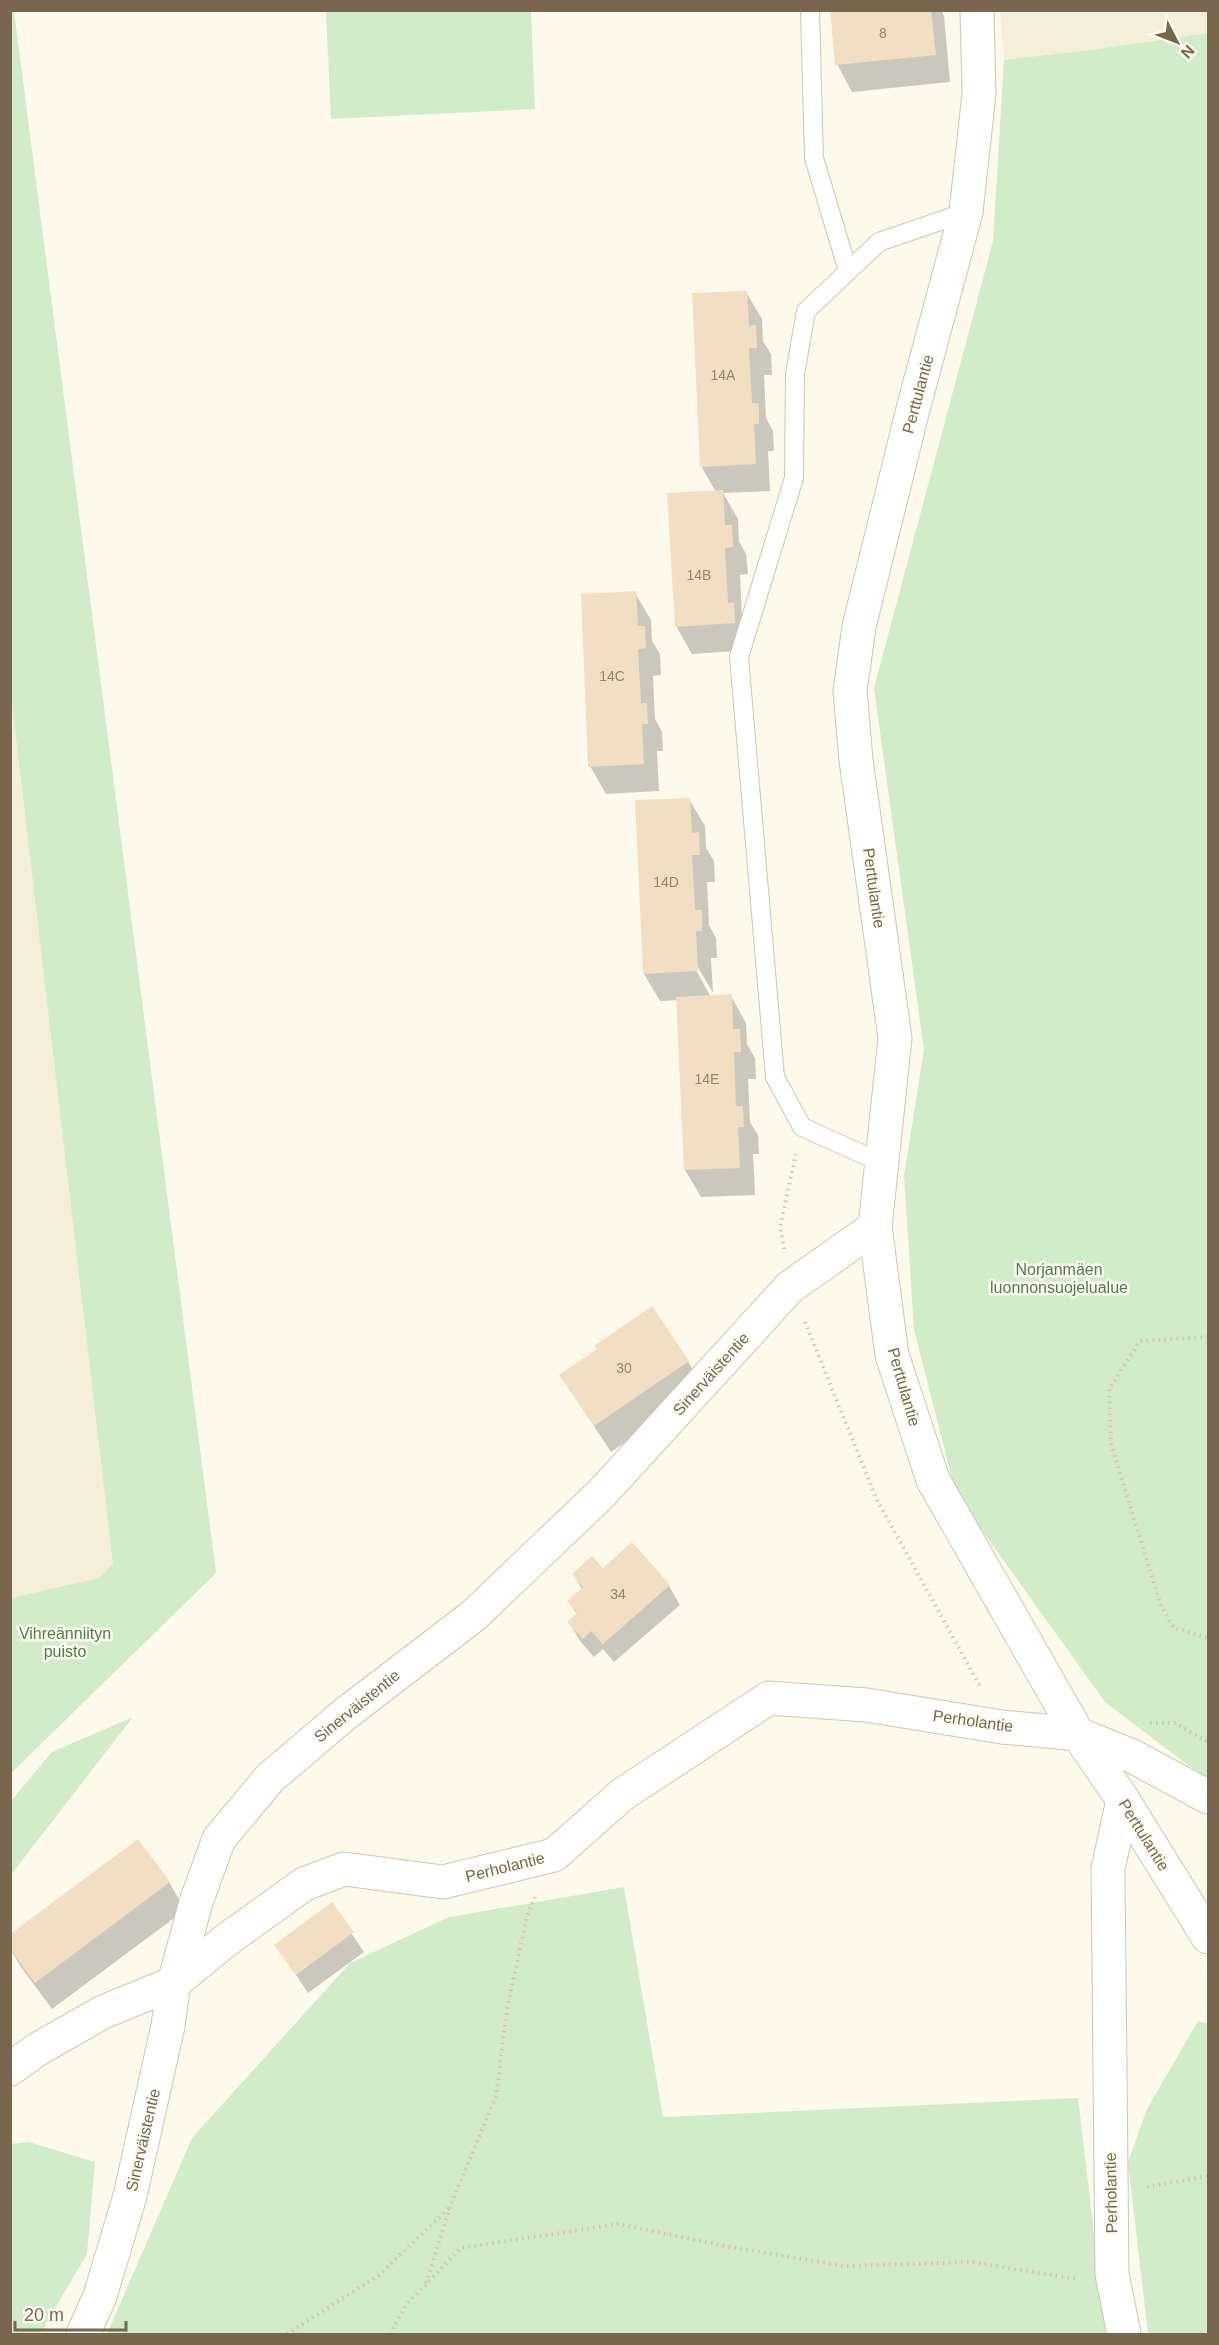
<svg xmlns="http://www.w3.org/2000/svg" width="1219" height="2345" font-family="Helvetica,sans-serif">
  <rect width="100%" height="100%" fill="#fdfaec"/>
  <!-- residential -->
  <g fill="#f5eeda">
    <polygon points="1000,11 1208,11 1208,33 1091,50 1004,60"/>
    <polygon points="10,17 216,1573 11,1773"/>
  </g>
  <!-- green -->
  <g fill="#d0ecc9">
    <polygon points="14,11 216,1573 11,1773 11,1598 100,1578 113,1564 11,694 10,11"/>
    <polygon points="365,11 531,11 535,109 331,119 326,12"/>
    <polygon points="1208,33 1208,1776 1201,1775 1105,1702 956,1494 914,1330 904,1176 924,1050 874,688 993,241 1004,60 1091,50"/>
    <polygon points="133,1717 13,1872 11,1875 11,1801 52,1752"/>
    <polygon points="624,1887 663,2117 1078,2098 1106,2334 107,2334 192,2138 350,1963 449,1917"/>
    <polygon points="1198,2021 1208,2024 1208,2334 1148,2334 1128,2162 1147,2109"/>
    <polygon points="29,2142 95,2162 87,2254 40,2334 11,2334 11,2144"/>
  </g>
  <!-- shadow -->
  <g fill="#0003">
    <polygon points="831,10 941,10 944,16 950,82 852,92 837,64"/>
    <polygon points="746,292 762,319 763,341 771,354 772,375 764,375 766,418 773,431 774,451 768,451 770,491 723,493 738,519 739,541 746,554 748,574 740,575 742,618 750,650 692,654 676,626 716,492 701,466"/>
    <polygon points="635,593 651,620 652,641 660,654 661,675 653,676 655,719 662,732 663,751 657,751 659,791 606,794 590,766"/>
    <polygon points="689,799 705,826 706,848 714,861 715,882 707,882 709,925 716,938 717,958 711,958 713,993 696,964 693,965 711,997 731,996 746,1023 747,1044 755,1058 756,1079 748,1079 750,1122 758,1135 759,1154 753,1154 755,1195 701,1197 685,1170 678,1000 660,1001 644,974"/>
    <polygon points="688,1361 703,1388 611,1452 561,1376"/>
    <polygon points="632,1545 669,1586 680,1605 614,1662 603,1649 594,1657 580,1641 569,1622 577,1615 569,1601 582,1589 573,1574 603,1570"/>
    <polygon points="169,1882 185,1910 52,2009 21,1967 10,1949"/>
    <polygon points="332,1905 364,1952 308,1993 276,1945"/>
  </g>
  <!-- building -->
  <g fill="#f2dfc3">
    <polygon points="830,10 931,10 936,55 835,65"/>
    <polygon points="747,291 749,326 756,325 757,348 749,348 752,403 759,403 759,424 754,424 756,464 700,467 692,293"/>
    <polygon points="723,490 725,525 732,525 733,547 725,548 728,603 734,602 735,623 675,627 667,493"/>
    <polygon points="636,591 638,626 645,626 646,648 638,649 641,703 647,703 648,724 642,724 644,764 588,767 581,594"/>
    <polygon points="690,798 692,833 699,832 700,855 692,855 695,910 702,910 702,931 696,931 698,971 643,974 635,800"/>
    <polygon points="732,994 733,1029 740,1029 741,1052 734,1052 736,1106 743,1106 744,1127 738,1127 740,1168 684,1170 676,997"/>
    <polygon points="652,1306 689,1361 594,1426 559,1375 597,1349 594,1346"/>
    <polygon points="632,1542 670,1585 603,1644 591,1631 583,1639 567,1622 577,1613 567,1601 583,1587 572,1574 592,1556 603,1568"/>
    <polygon points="138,1839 170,1882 35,1983 10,1949 10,1934"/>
    <polygon points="332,1902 354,1932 296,1975 274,1945"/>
  </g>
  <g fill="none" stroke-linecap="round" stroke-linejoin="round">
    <defs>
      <g id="lane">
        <polyline points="810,10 814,158 848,271"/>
        <polyline points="882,1163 802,1127 775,1077 739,657 794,478 795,374 806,311 879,242 966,212"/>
      </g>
      <g id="street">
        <polyline points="977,10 979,94 966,212 913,409 859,627 850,691 856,760 895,1038 875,1227 892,1355 933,1480 1078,1734 1123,1800 1208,1937"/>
        <polyline points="1123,1800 1108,1869 1112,2274 1124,2334"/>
        <polyline points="10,2069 38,2049 103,2012 174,1983 225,1941 304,1884 344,1869 443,1882 554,1855 623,1794 769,1698 866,1705 1002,1727 1078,1734 1132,1756 1208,1797"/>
        <polyline points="83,2334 100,2296 130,2196 168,2026 174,1983 196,1902 219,1839 270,1778 345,1714 473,1616 602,1493 790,1287 875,1227"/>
      </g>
    </defs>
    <!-- lane casing -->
    <use href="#lane" stroke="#d0c5b0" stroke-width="20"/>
    <!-- street casing -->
    <use href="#street" stroke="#d0c5b0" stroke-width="35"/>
    <!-- path -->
    <g stroke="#d8c3a6" stroke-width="4" stroke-dasharray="1.5 4.5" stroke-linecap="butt">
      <polyline points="784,1249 780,1227 796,1154"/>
      <polyline points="805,1322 877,1500 981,1688"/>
      <polyline points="1208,1337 1140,1341 1109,1389 1111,1444 1161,1606 1174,1628 1208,1638"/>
      <polyline points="1150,1723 1175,1723 1208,1742"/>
      <polyline points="1147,2187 1208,2176"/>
      <polyline points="426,2283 450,2207 496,2096 507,2009 527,1916 535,1897"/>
      <polyline points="287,2334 379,2275 450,2207"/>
      <polyline points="390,2334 406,2305 461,2248 619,2224 730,2247 845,2266 971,2262 1077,2279"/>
    </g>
    <!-- lane -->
    <use href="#lane" stroke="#fff" stroke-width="18"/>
    <!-- street -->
    <use href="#street" stroke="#fff" stroke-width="33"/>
  </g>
  <g text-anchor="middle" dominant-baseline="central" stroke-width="5" stroke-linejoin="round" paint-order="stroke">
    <!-- number labels -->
    <g font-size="14" fill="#97846b">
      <text x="883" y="33">8</text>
      <text x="723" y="375">14A</text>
      <text x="699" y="575">14B</text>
      <text x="612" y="676">14C</text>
      <text x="666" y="882">14D</text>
      <text x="707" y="1079">14E</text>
      <text x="624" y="1368">30</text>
      <text x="618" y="1594">34</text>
    </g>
    <!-- street labels -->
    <g font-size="16" fill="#79664e" stroke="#fffdf3">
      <text transform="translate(918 394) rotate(-75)">Perttulantie</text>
      <text transform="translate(874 888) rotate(82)">Perttulantie</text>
      <text transform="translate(711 1374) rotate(-48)">Sinerväistentie</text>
      <text transform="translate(904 1387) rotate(74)">Perttulantie</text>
      <text transform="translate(357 1706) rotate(-39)">Sinerväistentie</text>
      <text transform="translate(973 1721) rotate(8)">Perholantie</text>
      <text transform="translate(1144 1835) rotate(58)">Perttulantie</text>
      <text transform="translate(505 1867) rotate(-14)">Perholantie</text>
      <text transform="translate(143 2140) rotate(-77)">Sinerväistentie</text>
      <text transform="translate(1111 2193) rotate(-91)">Perholantie</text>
    </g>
    <!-- park labels -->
    <g font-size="16" fill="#4b7f45" stroke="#fffdf3">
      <text x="1059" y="1269">Norjanmäen<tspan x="1059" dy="18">luonnonsuojelualue</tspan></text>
      <text x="65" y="1633">Vihreänniityn<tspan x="65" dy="18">puisto</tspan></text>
    </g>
  </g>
  <!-- border -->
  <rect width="1219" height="2345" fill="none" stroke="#79664e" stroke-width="24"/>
  <!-- north arrow -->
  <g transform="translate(1177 42) rotate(132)" stroke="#fffdf3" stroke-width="4.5" paint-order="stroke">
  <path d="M0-4.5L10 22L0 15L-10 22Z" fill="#79664e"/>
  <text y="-9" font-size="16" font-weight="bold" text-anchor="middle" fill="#79664e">N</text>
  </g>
  <!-- scale -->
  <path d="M15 2321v9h111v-9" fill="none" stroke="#79664e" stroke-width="3"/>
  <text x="24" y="2321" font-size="18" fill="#79664e" stroke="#fffdf3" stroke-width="4.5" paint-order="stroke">20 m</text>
</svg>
